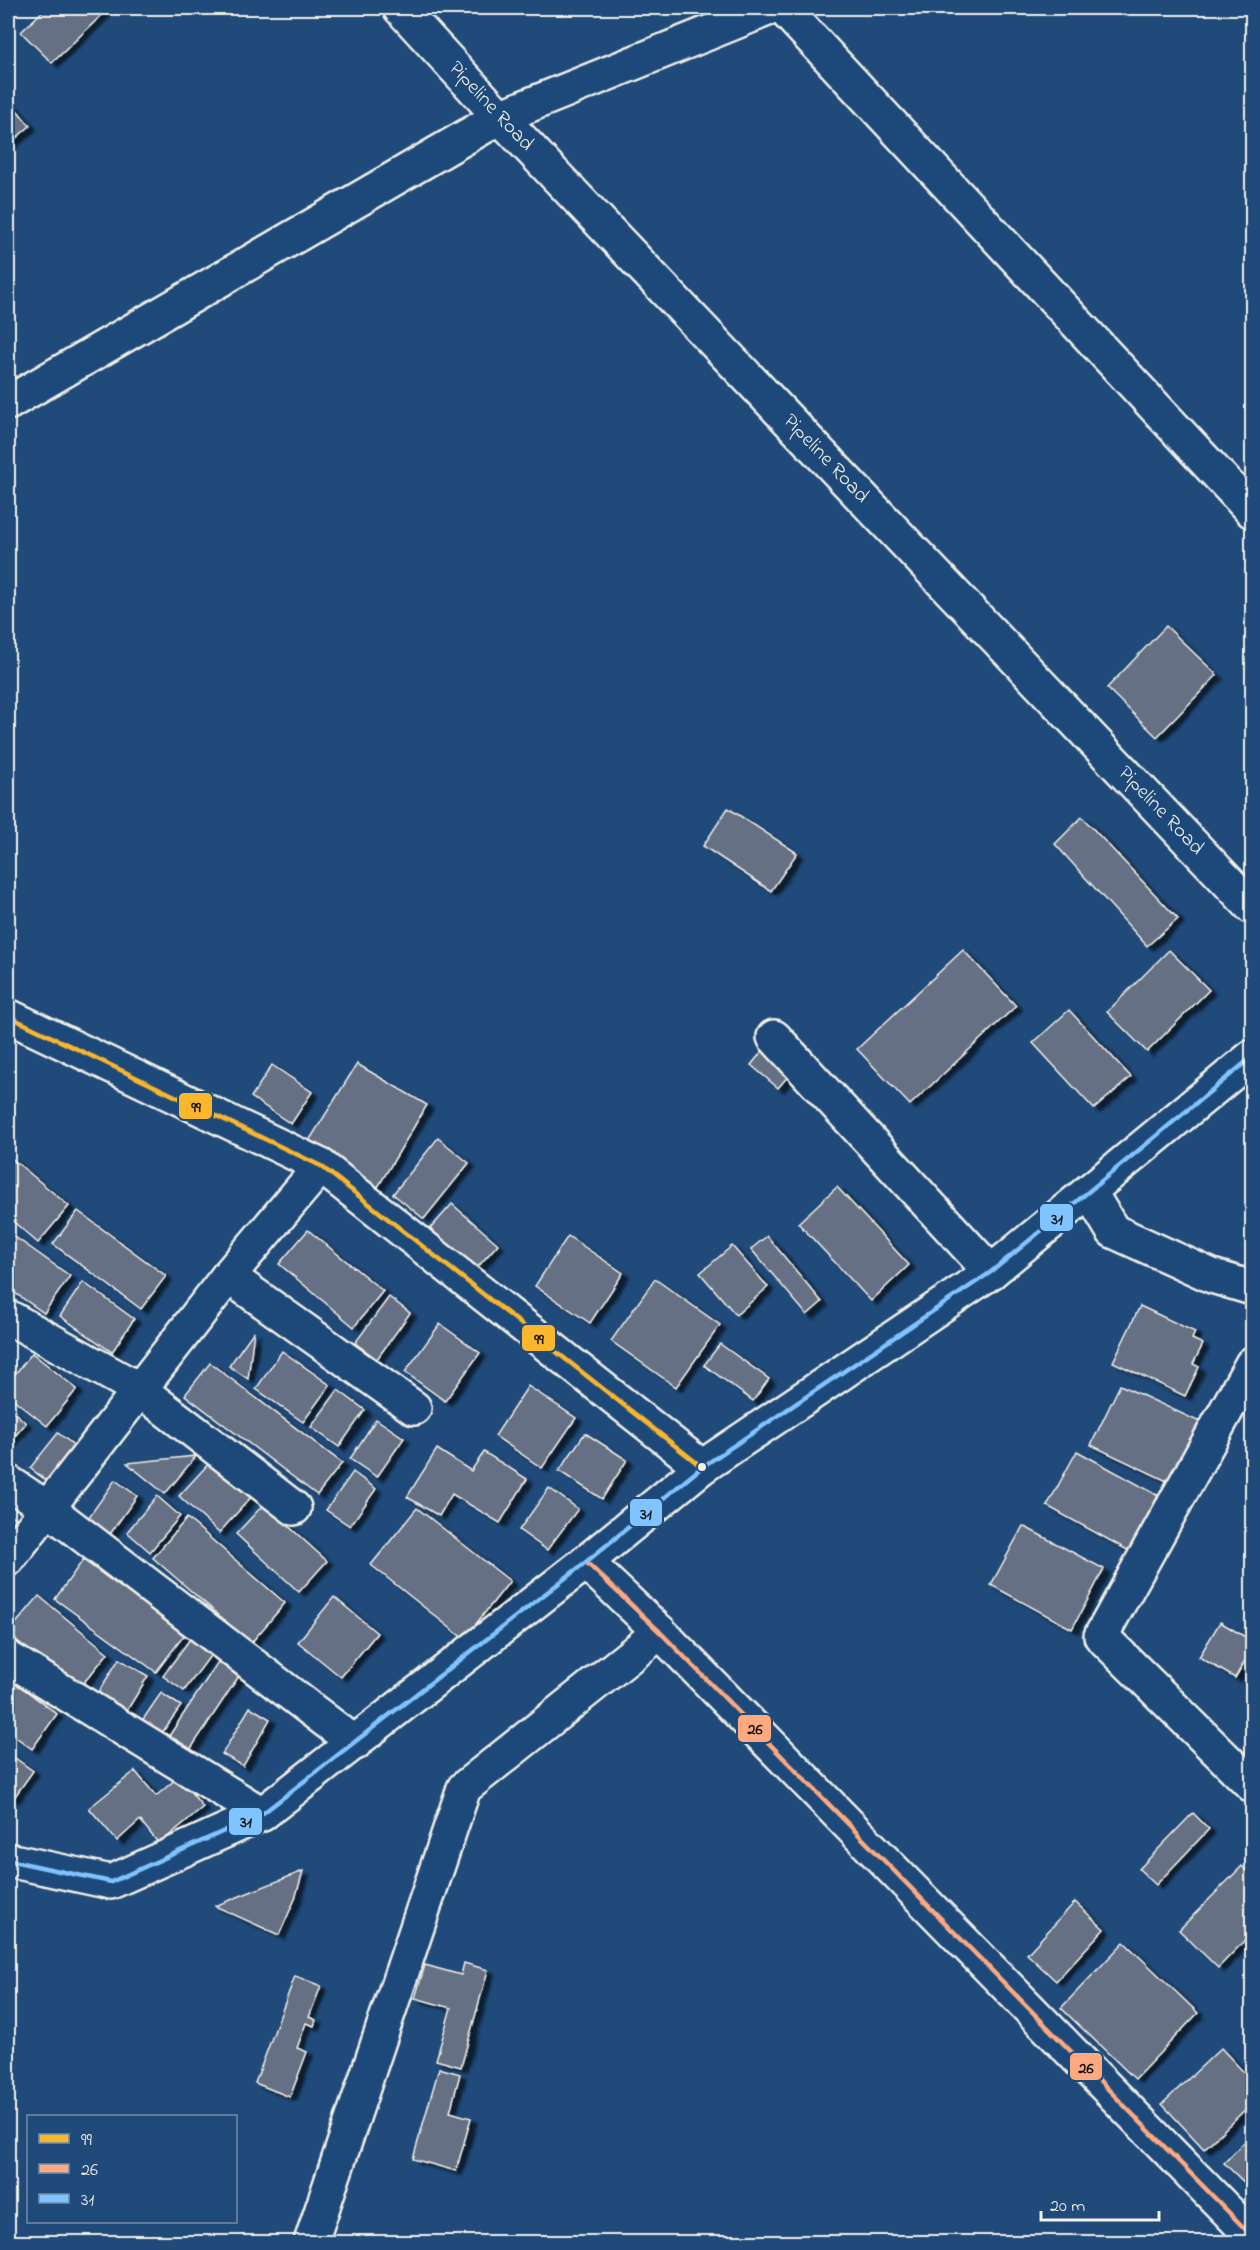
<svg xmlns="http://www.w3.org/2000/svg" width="1260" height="2250" font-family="'Indie Flower',sans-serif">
  <defs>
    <filter id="shadow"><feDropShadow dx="6" dy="4" stdDeviation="1.5" flood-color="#0009"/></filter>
  </defs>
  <rect width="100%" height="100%" fill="#1f4a7a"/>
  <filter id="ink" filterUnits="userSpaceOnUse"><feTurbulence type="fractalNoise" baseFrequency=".0167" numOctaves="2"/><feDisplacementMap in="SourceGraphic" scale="12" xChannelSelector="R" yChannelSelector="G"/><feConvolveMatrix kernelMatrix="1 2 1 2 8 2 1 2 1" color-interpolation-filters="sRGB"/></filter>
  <g filter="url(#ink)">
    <!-- building -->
    <g fill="#656f84" stroke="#f4f1e8" stroke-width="1.5" filter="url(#shadow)">
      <polygon points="46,8 109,8 52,63 21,32"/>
      <polygon points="8,99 30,126 8,145"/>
      <polygon points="1166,626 1217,675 1157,737 1107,688"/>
      <polygon points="728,808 797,853 771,891 703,846"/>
      <polygon points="1082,817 1178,919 1147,946 1055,844"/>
      <polygon points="963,950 1016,1006 910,1105 857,1049"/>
      <polygon points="1169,950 1209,990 1147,1052 1107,1012"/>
      <polygon points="1069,1010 1131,1077 1094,1109 1033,1043"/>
      <polygon points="774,1037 801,1061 778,1088 751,1065"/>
      <polygon points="357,1064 427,1105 378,1187 307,1144"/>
      <polygon points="272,1065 312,1092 291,1124 251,1097"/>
      <polygon points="438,1138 469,1163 424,1219 393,1194"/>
      <polygon points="9,1156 69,1206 38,1243 8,1217 8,1158"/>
      <polygon points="837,1187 909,1265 871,1301 798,1223"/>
      <polygon points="452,1204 498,1244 476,1269 430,1229"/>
      <polygon points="78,1211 166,1276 141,1309 53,1244"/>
      <polygon points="308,1230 383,1291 354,1327 279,1264"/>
      <polygon points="8,1232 70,1276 44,1313 8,1288"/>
      <polygon points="568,1236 623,1273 590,1323 535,1286"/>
      <polygon points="767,1236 822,1302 807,1315 751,1249"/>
      <polygon points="732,1246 768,1287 736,1315 700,1273"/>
      <polygon points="655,1279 720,1325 676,1387 611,1341"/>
      <polygon points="83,1282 134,1319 112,1352 60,1316"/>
      <polygon points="389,1297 410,1313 377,1359 355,1343"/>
      <polygon points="1140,1306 1195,1332 1192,1339 1203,1344 1193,1364 1199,1367 1185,1396 1113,1362"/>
      <polygon points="440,1324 480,1353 445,1401 405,1372"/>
      <polygon points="254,1331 248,1379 229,1366"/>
      <polygon points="720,1344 769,1379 753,1401 704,1365"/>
      <polygon points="282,1351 330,1385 303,1422 256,1389"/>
      <polygon points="32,1353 77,1389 47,1426 8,1395 8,1383"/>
      <polygon points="210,1363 342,1463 317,1495 185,1395"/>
      <polygon points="1120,1385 1200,1422 1171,1483 1091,1445"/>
      <polygon points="528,1386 576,1418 542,1468 495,1436"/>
      <polygon points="338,1390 365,1410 339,1447 311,1427"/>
      <polygon points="8,1407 26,1423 8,1444"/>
      <polygon points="376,1419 404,1438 377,1477 350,1459"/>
      <polygon points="58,1433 76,1447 48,1482 30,1468"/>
      <polygon points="585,1433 627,1460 602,1499 559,1471"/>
      <polygon points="437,1449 471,1471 484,1452 527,1479 500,1523 452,1494 439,1516 407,1497"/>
      <polygon points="1077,1451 1161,1497 1131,1552 1047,1506"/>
      <polygon points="196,1456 165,1494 127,1463"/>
      <polygon points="212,1460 252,1496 219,1533 179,1496"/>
      <polygon points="353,1472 376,1489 350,1526 326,1510"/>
      <polygon points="115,1480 137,1496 108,1537 86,1521"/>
      <polygon points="549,1488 578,1509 547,1550 519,1530"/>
      <polygon points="157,1496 180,1516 150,1552 127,1532"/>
      <polygon points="264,1504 327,1561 299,1592 236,1534"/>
      <polygon points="417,1508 510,1581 464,1639 371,1565"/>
      <polygon points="8,1512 21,1522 8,1540"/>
      <polygon points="187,1518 285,1603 251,1643 153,1558"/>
      <polygon points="1023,1526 1104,1569 1072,1629 991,1585"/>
      <polygon points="83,1560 185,1634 156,1672 55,1599"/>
      <polygon points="39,1596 108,1653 77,1691 8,1633"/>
      <polygon points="334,1597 377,1633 341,1677 298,1642"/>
      <polygon points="1220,1622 1252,1641 1252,1649 1235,1678 1199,1657"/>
      <polygon points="195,1632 216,1648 184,1691 163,1676"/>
      <polygon points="119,1659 148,1676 123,1717 94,1699"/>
      <polygon points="218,1662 239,1676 188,1753 167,1739"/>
      <polygon points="8,1677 57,1714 32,1749 8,1731"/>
      <polygon points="161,1693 181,1706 152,1747 133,1734"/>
      <polygon points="250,1707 270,1719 243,1766 222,1754"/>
      <polygon points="8,1753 33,1771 13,1799 8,1796"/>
      <polygon points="135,1771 156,1796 183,1773 195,1787 190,1791 203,1807 159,1844 140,1820 117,1841 89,1808"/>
      <polygon points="1193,1813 1209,1829 1156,1885 1139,1869"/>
      <polygon points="1242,1866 1252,1876 1252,1933 1218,1968 1179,1930"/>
      <polygon points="303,1871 295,1899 279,1935 215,1906"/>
      <polygon points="1075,1902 1104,1929 1056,1981 1027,1954"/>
      <polygon points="1124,1942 1198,2013 1135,2079 1061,2008"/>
      <polygon points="464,1963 488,1970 461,2067 436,2060 451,2008 415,1998 425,1965 461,1975"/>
      <polygon points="295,1976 321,1986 309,2017 316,2020 314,2026 306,2023 297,2048 307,2052 290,2097 255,2083"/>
      <polygon points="1221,2048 1252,2081 1252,2103 1204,2149 1162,2104"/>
      <polygon points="439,2068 460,2074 450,2112 471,2118 456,2171 413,2159"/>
      <polygon points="1252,2134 1252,2190 1224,2163"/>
    </g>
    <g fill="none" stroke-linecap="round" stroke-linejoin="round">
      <defs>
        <g id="street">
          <polyline points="783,8 1252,511"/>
          <polyline points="8,403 500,117 770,8"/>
          <polyline points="8,1016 321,1166 702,1467"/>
          <polyline points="774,1037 991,1272"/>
          <polyline points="1089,1191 1113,1231 1212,1276 1252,1288"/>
          <polyline points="228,1276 414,1408"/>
          <polyline points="10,1318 140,1390 294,1508"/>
          <polyline points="1252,1364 1101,1636 1252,1785"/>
          <polyline points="8,1482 47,1508 355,1743"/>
          <polyline points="8,1559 228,1276 321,1166"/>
          <polyline points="586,1562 660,1632 1252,2236"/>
          <polyline points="8,1658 262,1814"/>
          <polyline points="8,1860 111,1882 262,1814 586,1562 702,1467 991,1272 1252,1057"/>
          <polyline points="311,2242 464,1788 660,1632"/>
        </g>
        <g id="secondary">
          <path id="s1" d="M400,8l100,109 752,790"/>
        </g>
      </defs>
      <!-- street casing -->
      <use href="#street" stroke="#f4f1e8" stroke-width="38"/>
      <!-- secondary casing -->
      <use href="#secondary" stroke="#f4f1e8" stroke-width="38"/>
      <!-- street -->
      <use href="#street" stroke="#1f4a7a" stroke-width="33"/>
      <!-- secondary -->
      <use href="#secondary" stroke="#1f4a7a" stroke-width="33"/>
      <defs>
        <polyline id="bus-1" points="8,1016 321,1166 702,1467"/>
        <polyline id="bus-2" points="586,1562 660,1632 1252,2236"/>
        <polyline id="bus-3" points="8,1860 111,1882 262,1814 586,1562 702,1467 991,1272 1252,1057"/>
      </defs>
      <!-- bus-1 casing -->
      <use href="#bus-1" stroke="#1f4a7a" stroke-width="9"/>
      <!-- bus-2 casing -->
      <use href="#bus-2" stroke="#1f4a7a" stroke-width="9"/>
      <!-- bus-3 casing -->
      <use href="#bus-3" stroke="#1f4a7a" stroke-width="9"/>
      <!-- bus-1 -->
      <use href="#bus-1" stroke="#fab62d" stroke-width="4.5"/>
      <!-- bus-2 -->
      <use href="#bus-2" stroke="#ffa980" stroke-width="4.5"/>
      <!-- bus-3 -->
      <use href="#bus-3" stroke="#80c4ff" stroke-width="4.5"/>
    </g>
  </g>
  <!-- markers -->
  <circle fill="#f4f1e8" stroke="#1f4a7a" stroke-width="2" cx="702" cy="1467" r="5"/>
  <g text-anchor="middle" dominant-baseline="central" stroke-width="5" stroke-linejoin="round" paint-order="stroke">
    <!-- street labels -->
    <g font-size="21" fill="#f4f1e8" stroke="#1f4a7a">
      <text stroke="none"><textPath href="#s1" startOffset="134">Pipeline Road</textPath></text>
      <text stroke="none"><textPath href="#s1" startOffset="620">Pipeline Road</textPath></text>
      <text stroke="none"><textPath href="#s1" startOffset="1106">Pipeline Road</textPath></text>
    </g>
  </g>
  <g stroke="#1f4a7a" stroke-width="2">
    <rect x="178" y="1092" width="35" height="28" rx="6" fill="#fab62d"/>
    <rect x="1039" y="1203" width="35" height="29" rx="6" fill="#80c4ff"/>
    <rect x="521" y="1324" width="35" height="28" rx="6" fill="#fab62d"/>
    <rect x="629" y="1498" width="34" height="29" rx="6" fill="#80c4ff"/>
    <rect x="737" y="1714" width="35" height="29" rx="6" fill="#ffa980"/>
    <rect x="228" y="1807" width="35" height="29" rx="6" fill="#80c4ff"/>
    <rect x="1069" y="2052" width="34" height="29" rx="6" fill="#ffa980"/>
  </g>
  <g font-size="16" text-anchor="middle" font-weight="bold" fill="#111">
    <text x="196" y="1112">99</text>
    <text x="1057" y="1224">31</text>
    <text x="539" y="1344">99</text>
    <text x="646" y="1519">31</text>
    <text x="755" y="1734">26</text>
    <text x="246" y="1827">31</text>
    <text x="1086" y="2073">26</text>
  </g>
  <!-- margin -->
  <rect width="1260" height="2250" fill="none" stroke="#1f4a7a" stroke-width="30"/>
  <rect x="15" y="15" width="1230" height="2220" fill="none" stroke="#f4f1e8" stroke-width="2" filter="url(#ink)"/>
  <!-- legend -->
  <rect x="27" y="2115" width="210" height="108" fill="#1f4a7a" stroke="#748da6" stroke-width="1.5"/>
  <rect x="39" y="2134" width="30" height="9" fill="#fab62d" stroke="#748da6" stroke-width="1.5"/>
  <text x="81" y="2145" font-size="18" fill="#f4f1e8">99</text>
  <rect x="39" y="2164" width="30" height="9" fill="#ffa980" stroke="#748da6" stroke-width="1.5"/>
  <text x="81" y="2175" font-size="18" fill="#f4f1e8">26</text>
  <rect x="39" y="2194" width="30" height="9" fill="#80c4ff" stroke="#748da6" stroke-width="1.5"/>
  <text x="81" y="2205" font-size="18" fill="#f4f1e8">31</text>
  <!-- scale -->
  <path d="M1041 2211v9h118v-9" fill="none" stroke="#f4f1e8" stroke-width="3"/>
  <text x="1050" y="2211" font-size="18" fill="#f4f1e8" stroke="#1f4a7a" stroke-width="4.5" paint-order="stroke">20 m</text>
</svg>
